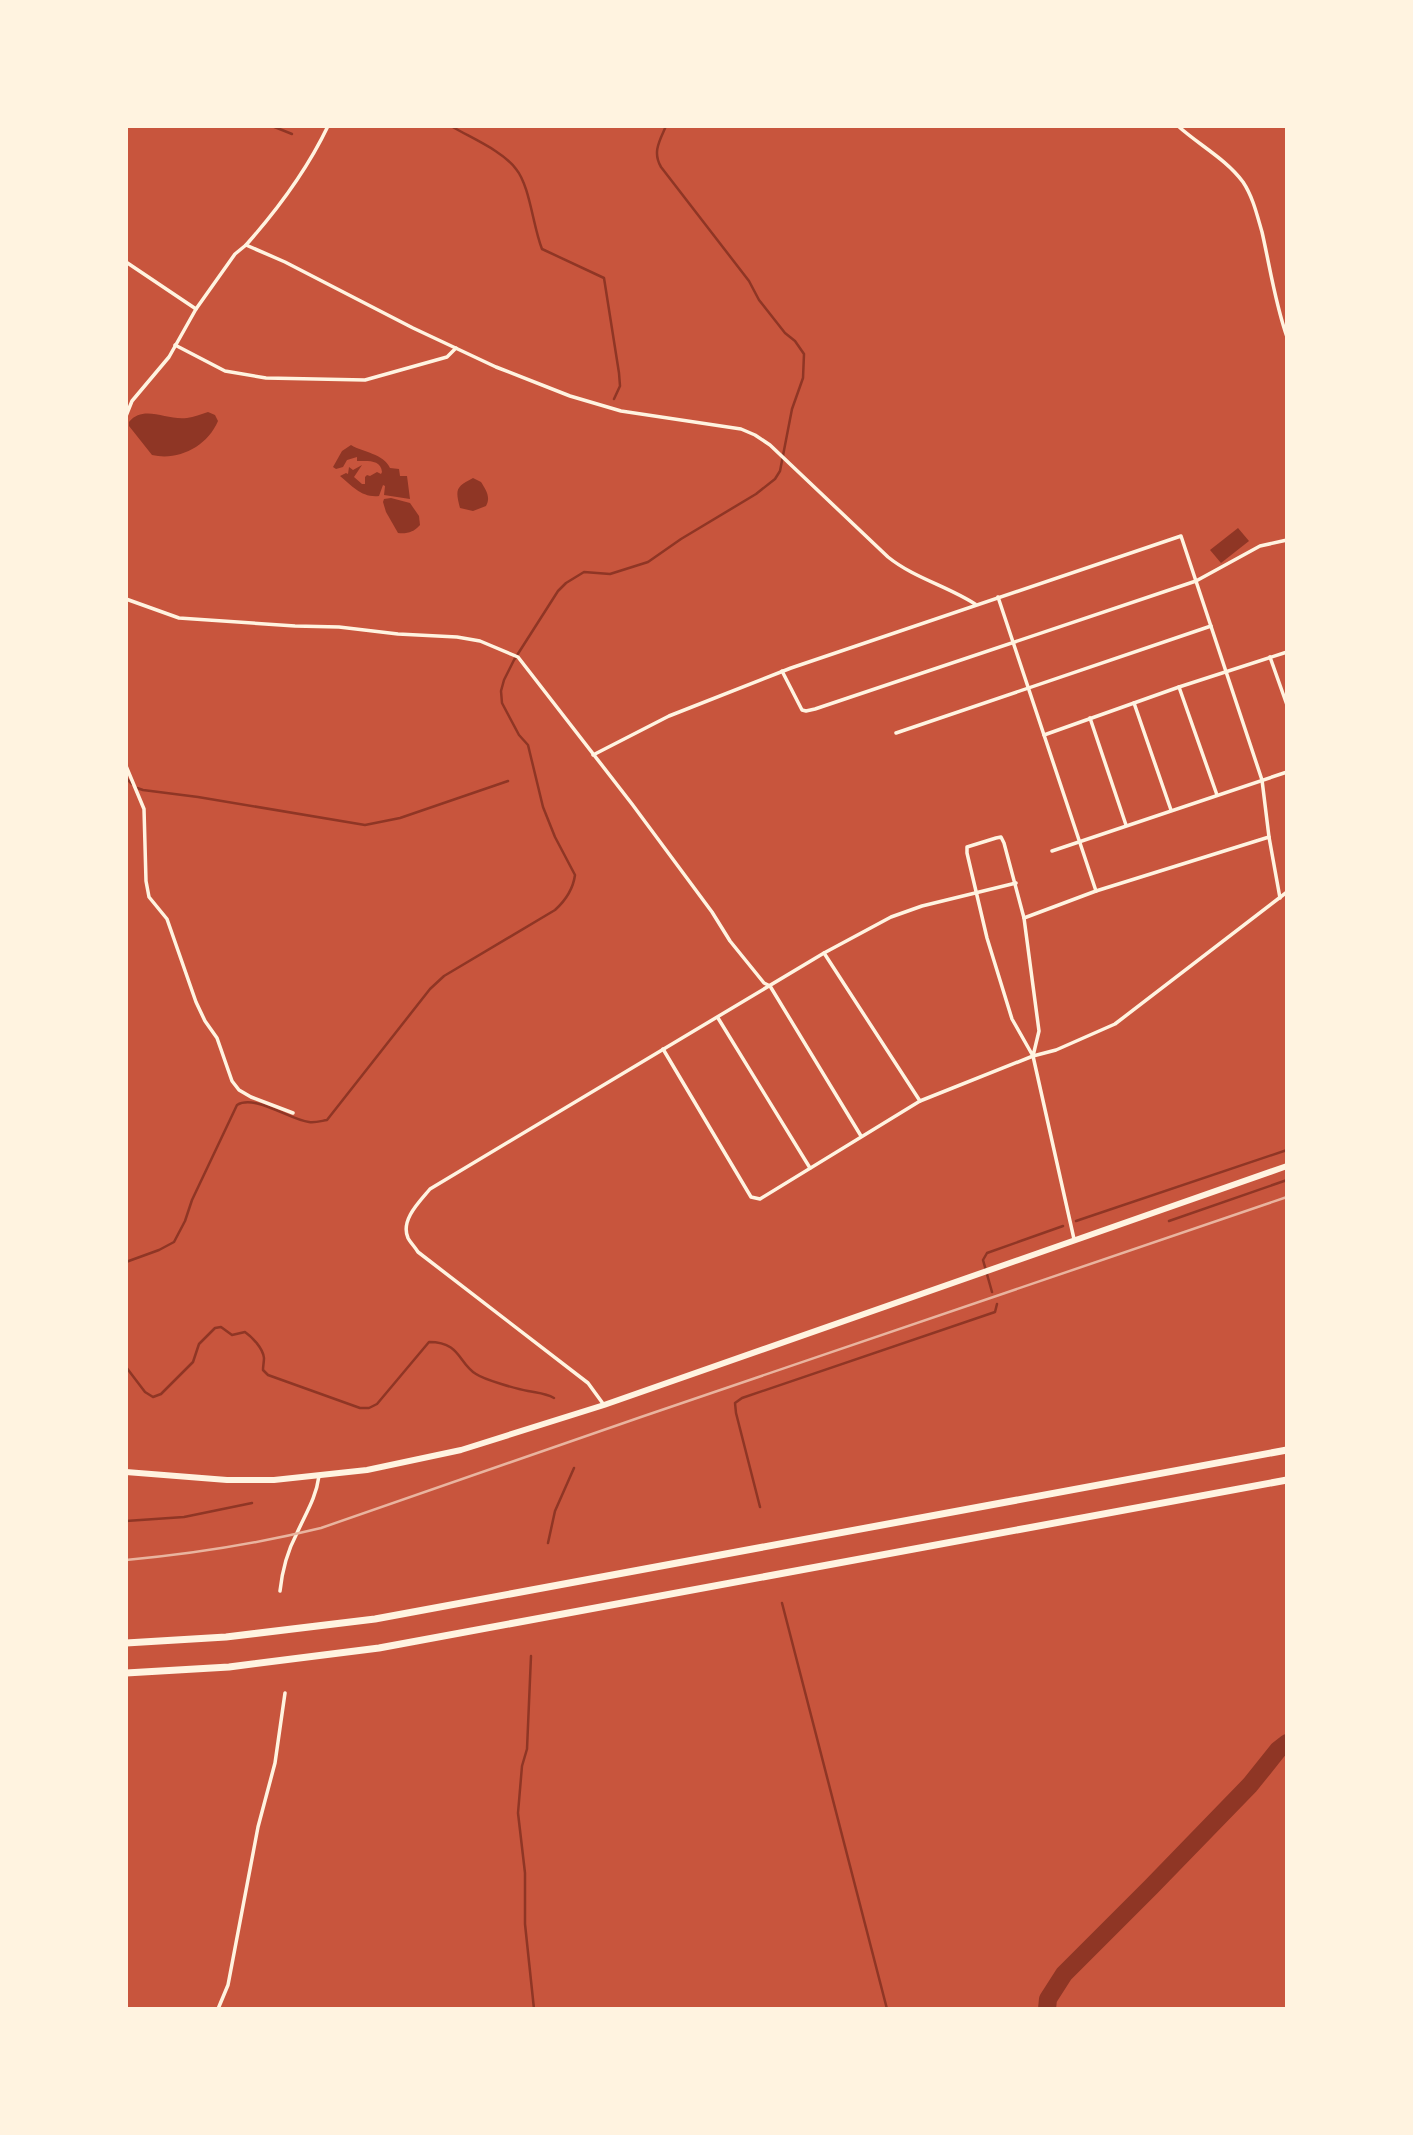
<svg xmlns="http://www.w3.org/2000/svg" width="1413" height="2135" font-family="'Archivo Narrow',sans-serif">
  <rect width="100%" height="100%" fill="#c8553d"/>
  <!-- water -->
  <g fill="#8f3625">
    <path d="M208,412l7,3 3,6c-11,26 -40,40 -66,34l-23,-29v-4c15,-18 38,-1 58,-4 7,-1 14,-4 21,-6z"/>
    <path d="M351,445c13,8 32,8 39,23l9,1 1,7h7l3,23 -26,-4 1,-9 -2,-1 -4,11c-17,2 -27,-10 -39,-20l6,-3 2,1 1,-7 4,3 9,-5 -8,12 8,7h3v-7l2,-2 3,1 7,-4 4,2 1,-2c-1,-13 -15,-11 -25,-11v-4l-10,3 -4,7 -7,2 -3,-2 9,-16z"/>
    <path d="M473,478l8,4c5,8 10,15 5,24l-13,5 -13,-3c-5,-19 -4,-21 13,-30z"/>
    <path d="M391,498l19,5 9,13 1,9c-6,7 -13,9 -22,8l-12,-21 -3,-10 1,-3z"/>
    <polygon points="1238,528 1249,541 1221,563 1210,550"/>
  </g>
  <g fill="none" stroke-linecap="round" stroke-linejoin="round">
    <!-- stream -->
    <g stroke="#8f3625" stroke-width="2.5">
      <polyline points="272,126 292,134"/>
      <path d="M451,126c20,12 52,25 65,43 14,17 17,58 26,80l62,29 15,95 1,13 -6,13"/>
      <polyline points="126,778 132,784"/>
      <polyline points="137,788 143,790 198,797 365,825 400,818 508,781"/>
      <polyline points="1076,1221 1287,1150"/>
      <polyline points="1169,1221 1287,1180"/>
      <path d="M126,1262l33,-12 15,-8 11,-21 7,-21 45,-95c18,-11 53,15 72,17 6,1 12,-1 18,-2l103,-131 14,-13 111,-66c11,-10 18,-20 20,-35l-20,-38 -12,-30 -15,-62 -9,-10 -17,-32 -1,-12 3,-11 10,-20 44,-69 8,-8 18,-11 26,2 38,-12 33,-23 75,-45 19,-15 5,-8 12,-62 11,-31 1,-24 -9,-13 -10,-8 -26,-33 -10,-19 -88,-114c-9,-15 -1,-27 5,-41"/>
      <polyline points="992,1292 983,1260 987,1253 1063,1226"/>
      <path d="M126,1367l19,25 8,5 8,-3 32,-32 6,-18 16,-16 6,-1 11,8 13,-3c7,5 18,16 19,26 0,4 -1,8 -1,12l5,5 92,33h9l8,-4 52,-62c32,0 29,21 47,32 9,6 41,15 52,17 9,2 17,2 26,7"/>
      <polyline points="760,1507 736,1413 735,1403 742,1398 995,1312 997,1304"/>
      <polyline points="126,1521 184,1517 252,1503"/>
      <polyline points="548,1543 555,1511 574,1468"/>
      <polyline points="782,1603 887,2009"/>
      <polyline points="531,1656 527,1749 522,1766 518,1813 525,1873 525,1924 534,2009"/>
    </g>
    <!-- river -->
    <polyline stroke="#8f3625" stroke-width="18" points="1047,2009 1048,1999 1064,1974 1151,1887 1250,1785 1278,1750 1287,1743"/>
    <!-- minor -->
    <g stroke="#fff3e0" stroke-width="3.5">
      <path d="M1178,126c21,19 48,33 65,56 10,15 14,33 19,50 8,35 13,71 25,105"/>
      <path d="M246,245c32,-36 61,-75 82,-119"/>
      <polyline points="126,262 196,309"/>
      <polyline points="175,345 225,371 266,378 365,380 447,357 456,348"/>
      <path d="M126,416l6,-15 37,-44 27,-48 39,-55 11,-9 39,17 128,66 83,39 74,29 51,15 120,18 14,6 15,10 118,112c26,21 59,29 87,47"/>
      <polyline points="998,597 1096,891"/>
      <polyline points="126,599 179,618 295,626 339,627 398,634 457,637 480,641 518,657 632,804 712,912 730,941 764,983 770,986 861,1136"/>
      <polyline points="1270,657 1287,705"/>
      <polyline points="782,671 802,710 806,711 815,709 1196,581 1260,546 1287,540"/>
      <polyline points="1179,687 1217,795"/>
      <polyline points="1134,703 1171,810"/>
      <polyline points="1090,718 1126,825"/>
      <polyline points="896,733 1211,626"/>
      <polyline points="1044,735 1179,687 1287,652"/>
      <polyline points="593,755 669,716 791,668 1181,536 1262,780 1269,837"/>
      <polyline points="126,766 144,809 146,881 149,897 167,919 196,1002 205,1021 217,1038 232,1081 239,1090 251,1097 293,1113"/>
      <polyline points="1052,851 1287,772"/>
      <polyline points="1024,918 1096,891 1269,837 1280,898"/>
      <polyline points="824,953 920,1101"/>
      <polyline points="718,1018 810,1168"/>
      <polyline points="663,1049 751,1197 760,1199 920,1101 1033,1056 1056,1050 1115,1024 1287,892"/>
      <polyline points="1033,1056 1012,1019 987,938 967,853 967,847 996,838 1001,837 1004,843 1024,918 1039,1031 1033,1056 1074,1239"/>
      <path d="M604,1405l-16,-22 -170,-131c-3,-5 -8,-10 -10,-14 -8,-18 12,-37 22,-49l394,-236 67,-36 31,-11 94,-23"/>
      <path d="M280,1591c2,-19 8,-41 17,-58 9,-20 19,-35 22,-57"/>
      <polyline points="218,2009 228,1985 258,1827 275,1763 285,1693"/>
    </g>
    <!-- primary -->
    <polyline stroke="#fff3e0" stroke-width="6" points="126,1472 227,1480 274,1480 367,1470 461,1450 604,1405 1287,1166"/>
    <!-- motorway -->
    <g stroke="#fff3e0" stroke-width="7">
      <polyline points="126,1643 226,1637 375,1619 1287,1450"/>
      <polyline points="126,1673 229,1667 379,1648 1287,1480"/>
    </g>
    <!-- rail -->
    <path stroke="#e9b49f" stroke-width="2.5" d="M126,1560c66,-6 130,-16 195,-32l320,-111 646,-220"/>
  </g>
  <!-- border -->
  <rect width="1413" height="2135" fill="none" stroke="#fff3e0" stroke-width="256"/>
</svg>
